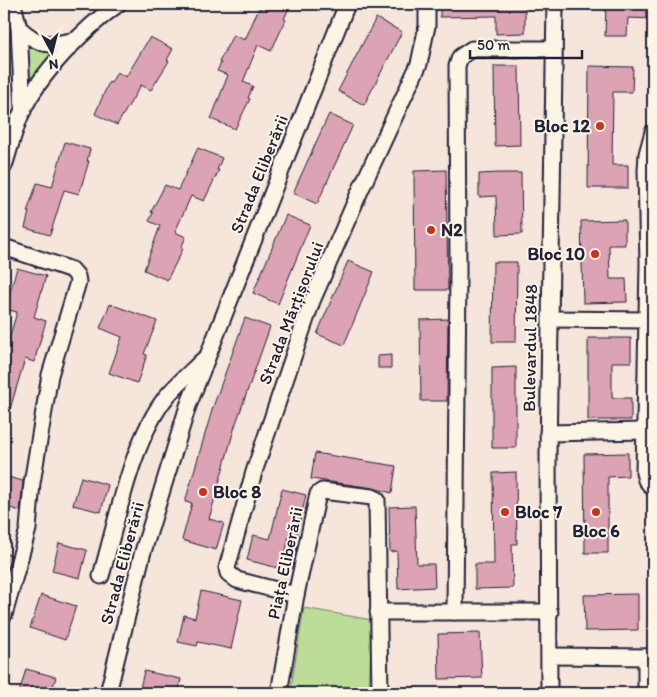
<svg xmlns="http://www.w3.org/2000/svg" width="657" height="697" font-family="Itim,sans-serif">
  <rect width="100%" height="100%" fill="#f5e5db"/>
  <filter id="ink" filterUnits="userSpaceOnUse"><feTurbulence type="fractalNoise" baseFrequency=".02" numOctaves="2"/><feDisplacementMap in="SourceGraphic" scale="10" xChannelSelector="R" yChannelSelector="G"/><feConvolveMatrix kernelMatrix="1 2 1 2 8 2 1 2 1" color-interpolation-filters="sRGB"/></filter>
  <g filter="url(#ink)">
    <!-- green -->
    <g fill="#bbdd97" stroke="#6e8069">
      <polygon points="26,44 42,51 55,51 29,86"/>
      <polygon points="304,608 372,620 369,693 304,693 304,688 291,687"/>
    </g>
    <!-- building -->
    <g fill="#dba3b3" stroke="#22223b">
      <polygon points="263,4 280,4 289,8 284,19 286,20 271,51 258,45 243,82 253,86 248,98 250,99 235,129 211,119 228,75 217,71 221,63 219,62 233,35 245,40 259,8 261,9"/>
      <polygon points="440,4 525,4 525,33 496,34 496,16 440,17"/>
      <polygon points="606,4 653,4 653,19 628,18 627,36 605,36"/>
      <polygon points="376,18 402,32 364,105 338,91"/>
      <polygon points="150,37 173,49 167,60 169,61 151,90 141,85 117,125 95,114 109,82 111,83 117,72 126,77"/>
      <polygon points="494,66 519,66 520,145 495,146"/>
      <polygon points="589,66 633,67 632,92 613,92 612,165 628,165 628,188 588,188"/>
      <polygon points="329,114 353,125 317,204 293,193"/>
      <polygon points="65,142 90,149 87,161 89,161 79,194 64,190 50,235 25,228 29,212 27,212 37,183 52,187"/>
      <polygon points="198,148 222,158 217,170 219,170 204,201 191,196 175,232 186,237 181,248 183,249 167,280 144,270 160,226 149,221 153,213 151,212 165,185 178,190"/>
      <polygon points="446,170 448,290 415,290 414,171"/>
      <polygon points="500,173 521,173 522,234 497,235 496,196 479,197 479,174"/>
      <polygon points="286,215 310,225 278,304 253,293"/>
      <polygon points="625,220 625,245 609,245 610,279 626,279 627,302 583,303 581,221"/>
      <polygon points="348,261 374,272 344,345 317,334"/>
      <polygon points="493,262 517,262 516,342 492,342"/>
      <polygon points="17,268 46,276 34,317 46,321 34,362 25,359 7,419 4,418 4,356 17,312 5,309"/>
      <polygon points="110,304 157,321 144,354 147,355 137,383 109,373 122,337 100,328"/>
      <polygon points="245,318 270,327 235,426 209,519 224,523 216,550 182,540 192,503 185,502 213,407"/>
      <polygon points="448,319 447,401 421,401 420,320"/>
      <polygon points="588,338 631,338 631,362 612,362 612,398 631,398 631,420 588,420"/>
      <polygon points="391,355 391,368 378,368 378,356"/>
      <polygon points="516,367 516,448 492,448 492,368"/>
      <polygon points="315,453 396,466 392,493 373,488 311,479"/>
      <polygon points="628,453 628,476 608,477 608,553 585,553 584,454"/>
      <polygon points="516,472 517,544 512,544 513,588 475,589 475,564 494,564 493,473"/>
      <polygon points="4,476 23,481 20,511 4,506"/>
      <polygon points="81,477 108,485 101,512 73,505"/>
      <polygon points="282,489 306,495 297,534 290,532 282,569 247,560 253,535 270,539"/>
      <polygon points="415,506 417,564 434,564 435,587 398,589 397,551 390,552 389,507"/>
      <polygon points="59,543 87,550 80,578 52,571"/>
      <polygon points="4,553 11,555 4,581"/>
      <polygon points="201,591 242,600 231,649 198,642 197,646 178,642 184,615 195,618"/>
      <polygon points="638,594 638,630 585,631 584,595"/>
      <polygon points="41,595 76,606 65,640 30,628"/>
      <polygon points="480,633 482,678 439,679 438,634"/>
      <polygon points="26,669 56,677 51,693 19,693"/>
      <polygon points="144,671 181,679 178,693 139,693"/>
    </g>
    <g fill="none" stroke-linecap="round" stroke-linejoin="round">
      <defs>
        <g id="minor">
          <polyline points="13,4 19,28 23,111"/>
          <path d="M19,28c21,19 30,18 57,12"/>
          <polyline points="653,132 647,154 646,170 648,264 644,473 646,480 653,488"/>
          <path d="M4,166c6,-18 10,-37 18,-54 17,-38 63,-84 96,-108"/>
          <polyline points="4,247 72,270 77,276 78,282 50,375 32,483 28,529 4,615"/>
          <polyline points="550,319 647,320"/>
          <polyline points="548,433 644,431"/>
          <path d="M101,576c16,-55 31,-137 66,-180 11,-13 24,-24 36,-36"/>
          <polyline points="296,595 237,580 228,573 227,568 254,472 312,301 360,191 419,64 427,26 427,4"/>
          <polyline points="378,612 550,612"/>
          <polyline points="455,612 458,270 457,66 460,57 472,49 554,49"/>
          <polyline points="550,656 653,657"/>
          <polyline points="108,693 142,555 188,406 347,4"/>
          <polyline points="279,693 296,595 318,494 322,491 372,497 377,500 380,693"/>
          <polyline points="549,693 548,454 555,4"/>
          <polyline points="646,693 646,657"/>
        </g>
      </defs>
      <!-- minor casing -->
      <use href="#minor" stroke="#22223b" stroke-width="19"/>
      <!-- minor -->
      <use href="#minor" stroke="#fcf5e5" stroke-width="15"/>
    </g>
  </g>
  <!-- markers -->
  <g fill="#c8321e" stroke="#fcf5e5" stroke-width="2">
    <circle cx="600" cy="126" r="5"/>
    <circle cx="431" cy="230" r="5"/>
    <circle cx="595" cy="254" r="5"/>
    <circle cx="203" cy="492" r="5"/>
    <circle cx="505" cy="512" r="5"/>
    <circle cx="596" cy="512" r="5"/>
  </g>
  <g text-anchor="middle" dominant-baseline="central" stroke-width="4" stroke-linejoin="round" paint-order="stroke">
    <!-- poi labels -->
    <g font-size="18" font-weight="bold" fill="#22223b" stroke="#fcf5e5" text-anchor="start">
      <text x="590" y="126" text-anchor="end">Bloc 12</text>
      <text x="441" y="230">N2</text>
      <text x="585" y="254" text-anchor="end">Bloc 10</text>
      <text x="213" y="492">Bloc 8</text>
      <text x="515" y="512">Bloc 7</text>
      <text x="596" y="531" text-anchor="middle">Bloc 6</text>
    </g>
    <!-- street labels -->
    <g font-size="18" fill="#22223b" stroke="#fcf5e5">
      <text transform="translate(259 174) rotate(-68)">Strada Eliberării</text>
      <text transform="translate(291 313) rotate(-69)">Strada Mărțișorului</text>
      <text transform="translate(530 348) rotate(-89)">Bulevardul 1848</text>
      <text transform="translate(122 563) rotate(-75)">Strada Eliberării</text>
      <text transform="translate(285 563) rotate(-78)">Piața Eliberării</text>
    </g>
  </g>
  <!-- margin -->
  <rect width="657" height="697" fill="none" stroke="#fcf5e5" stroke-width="20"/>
  <rect x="10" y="10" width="637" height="677" fill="none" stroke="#22223b" stroke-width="2" filter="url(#ink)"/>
  <!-- north arrow -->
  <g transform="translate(52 52) rotate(173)" stroke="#fcf5e5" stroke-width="4" paint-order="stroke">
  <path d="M0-4L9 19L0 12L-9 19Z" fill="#22223b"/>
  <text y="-8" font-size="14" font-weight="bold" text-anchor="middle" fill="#22223b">N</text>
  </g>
  <!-- scale -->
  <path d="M470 50v8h112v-8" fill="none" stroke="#22223b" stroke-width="2.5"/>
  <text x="477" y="50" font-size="15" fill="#22223b" stroke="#fcf5e5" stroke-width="4" paint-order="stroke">50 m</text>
</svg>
